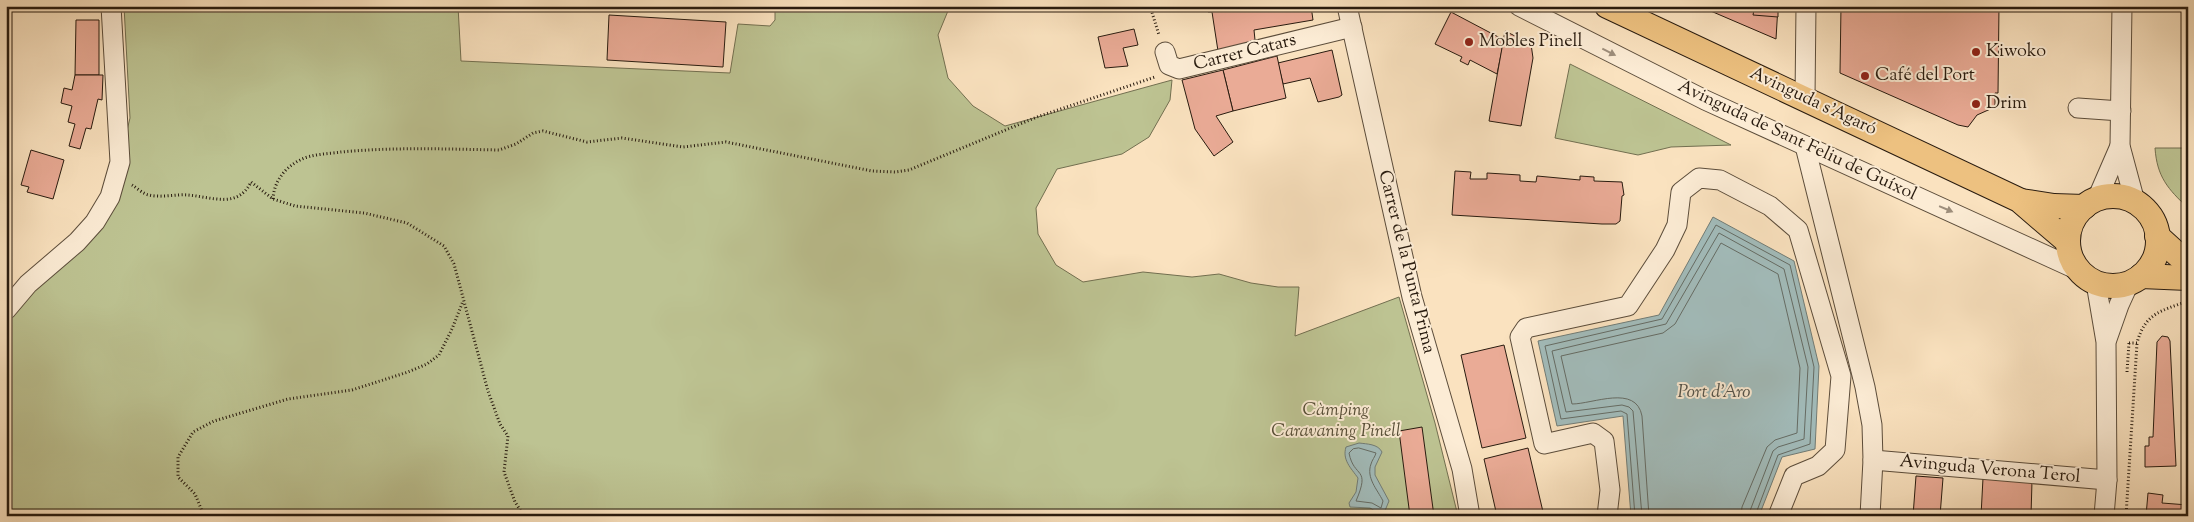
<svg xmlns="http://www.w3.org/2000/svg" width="2194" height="522" font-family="'Sorts Mill Goudy',serif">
  <rect width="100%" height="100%" fill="#fae2bf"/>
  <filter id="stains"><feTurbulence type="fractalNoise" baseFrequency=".004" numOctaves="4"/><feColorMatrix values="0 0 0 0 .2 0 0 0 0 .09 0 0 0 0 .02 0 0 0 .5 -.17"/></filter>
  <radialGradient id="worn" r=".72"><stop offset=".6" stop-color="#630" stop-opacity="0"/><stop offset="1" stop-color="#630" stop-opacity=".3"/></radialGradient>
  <!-- green -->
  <g fill="#bdc392" stroke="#726f50">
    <polygon points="124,6 458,6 461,61 730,73 738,24 770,26 775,20 775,6 950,6 938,35 948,78 973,106 1005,126 1172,80 1170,100 1149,137 1122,154 1057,169 1036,208 1038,234 1056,265 1083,282 1143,272 1192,277 1219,274 1251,283 1278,287 1299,287 1295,336 1399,297 1435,423 1458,516 6,516 6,313 108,209 130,118"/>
    <polygon points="1570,64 1731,145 1671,147 1638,155 1555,138"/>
    <path d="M2155,148h33v60c-20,-19 -31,-31 -33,-60z"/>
  </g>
  <!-- water -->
  <g fill="#a2bcbb" stroke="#717c76">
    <polygon points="1713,217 1794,261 1819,366 1815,449 1782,457 1759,516 1631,516 1623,416 1557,426 1538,341 1659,315"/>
    <path d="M1359,443c8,1 19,1 23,9l-7,15v8l14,26 -5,12 -4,1 -10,-6 -20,-1 -1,-4 7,-11 2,-14c-7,-10 -16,-18 -12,-31z"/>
  </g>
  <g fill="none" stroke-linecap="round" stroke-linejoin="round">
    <!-- shore -->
    <g stroke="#656c65" stroke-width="1">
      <path d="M1359,448l17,5c-1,4 -4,7 -5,11 -5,14 6,25 12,37l-2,7 -9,-5 -16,-2c15,-35 -2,-22 -7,-48l4,-4z"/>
      <polyline points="1635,516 1627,414 1621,411 1561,419 1545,346 1662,319 1716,225 1790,265 1814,367 1810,444 1778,455 1755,516"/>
      <polyline points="1642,516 1633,411 1629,407 1622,405 1566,412 1552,351 1666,324 1719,233 1784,269 1808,367 1804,439 1778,447 1773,451 1748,516"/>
      <path d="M1649,516l-7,-100c-6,-32 -49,-12 -70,-12l-11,-48 102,-23 12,-9 46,-81 57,31 22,94 -3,65 -22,7 -8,7 -25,60 -1,9"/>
    </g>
  </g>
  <!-- building -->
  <g fill="#eaab96" stroke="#281b0f">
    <polygon points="1208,6 1311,6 1313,20 1254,30 1255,40 1250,41 1251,46 1218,51 1212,12 1208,12"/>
    <polygon points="1699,6 1778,6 1776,39"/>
    <polygon points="1736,6 1778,6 1778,17 1753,15 1754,10"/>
    <polygon points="1841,6 1999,6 1998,93 1995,93 1995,107 1977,115 1968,127 1958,125 1840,73"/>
    <polygon points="1451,12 1504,40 1497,74 1470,60 1468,65 1460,61 1462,57 1435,44"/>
    <polygon points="609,15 726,22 723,67 607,60"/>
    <polygon points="76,20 99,20 99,75 75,75"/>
    <polygon points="1134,29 1138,45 1123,48 1128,66 1105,68 1098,37"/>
    <polygon points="1505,31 1531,44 1533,58 1521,126 1489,121"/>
    <polygon points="1332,50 1342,95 1339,97 1318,102 1310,78 1283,84 1278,63"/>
    <polygon points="1277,56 1286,98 1233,111 1223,70"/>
    <polygon points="1223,70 1233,111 1216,116 1233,142 1214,156 1195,129 1182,80"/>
    <polygon points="75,75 103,75 102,100 98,99 91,129 86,128 80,149 69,146 75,124 68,122 72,106 61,103 64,88 72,90"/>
    <polygon points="31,150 64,160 53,199 27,192 29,187 21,185"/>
    <polygon points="1455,171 1471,172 1470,179 1487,179 1487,173 1520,175 1520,181 1536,182 1537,176 1580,180 1580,176 1594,177 1594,181 1622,182 1624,195 1622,196 1620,221 1616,224 1602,224 1452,215"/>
    <polygon points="2162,336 2168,337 2170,341 2176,466 2145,467 2145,446 2149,446 2149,437 2153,437 2157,342"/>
    <polygon points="1504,345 1526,438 1482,448 1461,355"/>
    <polygon points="1422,427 1434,516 1410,516 1399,431"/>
    <polygon points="1528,448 1544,516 1497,516 1484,459"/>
    <polygon points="1916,476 1943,478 1940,516 1913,516"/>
    <polygon points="1983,478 2032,481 2031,516 1981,516"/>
    <polygon points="2148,493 2163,495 2162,503 2188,505 2188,516 2146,516"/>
    <polygon points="1790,511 1834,514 1834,516 1790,516"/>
  </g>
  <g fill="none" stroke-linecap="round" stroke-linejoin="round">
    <defs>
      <g id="minor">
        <polyline points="1347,6 1412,297 1462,469 1470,516"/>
        <polyline points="1519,6 1705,100 2078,270"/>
        <polyline points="2122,6 2120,146 2135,202"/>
        <polyline points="1165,52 1169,65 1179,69 1352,27"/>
        <polyline points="1805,98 1806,6"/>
        <polyline points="2078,108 2121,111"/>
        <polyline points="1805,146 1865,387 1872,425 1873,460 1870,516"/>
        <polyline points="2097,199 2120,146"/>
        <polyline points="2096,283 2106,342 2107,480 2104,516"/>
        <polyline points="6,310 28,284 77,242 95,222 110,197 120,162 111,6"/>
        <polyline points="2107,339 2119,305 2129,283"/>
        <polyline points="1873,460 2107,480"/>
        <polyline points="1607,516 1610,490 1604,441 1593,433 1544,444 1520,337 1526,328 1628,306 1665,250 1677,225 1681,192 1699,178 1720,180 1770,206 1798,230 1841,376 1835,450 1818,466 1794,476 1778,516"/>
      </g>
      <g id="major">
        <polyline points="1607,6 2019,200 2068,242"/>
        <circle cx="2113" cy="241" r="45"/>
        <polyline points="2021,201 2054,206 2084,207"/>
        <polyline points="2157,236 2188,264"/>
        <polyline points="2141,276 2188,278"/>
      </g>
    </defs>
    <!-- minor casing -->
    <use href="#minor" stroke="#5c4d3b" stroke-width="21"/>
    <!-- major casing -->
    <use href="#major" stroke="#281b0f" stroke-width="26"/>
    <!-- path -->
    <g stroke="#281b0f" stroke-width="3" stroke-dasharray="1 2.5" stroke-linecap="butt">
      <polyline points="1150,6 1159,35"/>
      <path d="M132,185c5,3 11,9 17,10 12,3 27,-1 39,0 24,2 50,14 63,-13l22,17 22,7 69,7 43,10 37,23 10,18 34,127 12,33 8,12 -4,36 11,30 9,14"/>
      <path d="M273,199c1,-17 11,-31 27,-39 11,-6 28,-6 41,-8 53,-5 105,-3 158,-2l17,-6 17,-11 10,-2 44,11 35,-4 61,9 43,-5 146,29 23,1 14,-2 128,-53 118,-40"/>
      <path d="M2129,343h8c8,-30 24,-32 51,-42"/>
      <polyline points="2127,372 2129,343"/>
      <polyline points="204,516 195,494 178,477 178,457 193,432 214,421 288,399 352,390 408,372 427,364 439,355 452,329 463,301"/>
      <polyline points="2126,516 2137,343"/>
    </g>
    <!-- minor -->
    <use href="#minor" stroke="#fcecd5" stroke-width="19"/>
    <!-- major -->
    <use href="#major" stroke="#edc180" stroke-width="24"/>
  </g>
  <!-- one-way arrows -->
  <defs><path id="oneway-solid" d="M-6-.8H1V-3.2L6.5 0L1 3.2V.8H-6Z" transform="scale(1.25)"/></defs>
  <g fill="#9d8e7c">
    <use href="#oneway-solid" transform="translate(1609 52) rotate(27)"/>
    <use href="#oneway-solid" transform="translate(1946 209) rotate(23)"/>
  </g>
  <!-- markers -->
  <g fill="#8f2418" stroke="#fcecd5" stroke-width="2">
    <circle cx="1469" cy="42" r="5"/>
    <circle cx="1976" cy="52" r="5"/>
    <circle cx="1865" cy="76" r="5"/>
    <circle cx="1976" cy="104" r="5"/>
  </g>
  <g text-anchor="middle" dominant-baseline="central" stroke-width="4" stroke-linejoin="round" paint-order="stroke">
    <!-- poi labels -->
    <g font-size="18" fill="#281b0f" stroke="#fcecd5" text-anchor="start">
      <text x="1479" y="42">Mobles Pinell</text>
      <text x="1986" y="52">Kiwoko</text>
      <text x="1875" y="76">Café del Port</text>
      <text x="1986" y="104">Drim</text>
    </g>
    <!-- street labels -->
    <g font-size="18" fill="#281b0f" stroke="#fcecd5">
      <text transform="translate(1245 53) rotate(-14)">Carrer Catars</text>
      <text transform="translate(1813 102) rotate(25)">Avinguda s'Agaró</text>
      <text transform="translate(1797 141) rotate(25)">Avinguda de Sant Feliu de Guíxol</text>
      <text transform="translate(1406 262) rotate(76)">Carrer de la Punta Prima</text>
      <text transform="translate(1990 470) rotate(5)">Avinguda Verona Terol</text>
    </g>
    <!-- park labels -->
    <g font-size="18" font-style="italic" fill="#554d36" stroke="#fcecd5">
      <text x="1336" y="411">Càmping<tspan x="1336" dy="21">Caravaning Pinell</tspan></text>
    </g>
    <!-- water labels -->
    <g font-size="19" font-style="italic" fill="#53534b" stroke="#fcecd5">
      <text x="1714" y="392">Port d'Aro</text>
    </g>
  </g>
  <!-- margin -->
  <rect width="2194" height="522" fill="none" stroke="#fae2bf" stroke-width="25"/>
  <rect x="8" y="8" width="2179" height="507" fill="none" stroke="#281b0f" stroke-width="2.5"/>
  <rect x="12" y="12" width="2169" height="497" fill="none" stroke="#281b0f"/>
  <rect width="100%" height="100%" filter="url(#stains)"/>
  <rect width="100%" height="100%" fill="url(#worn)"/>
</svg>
